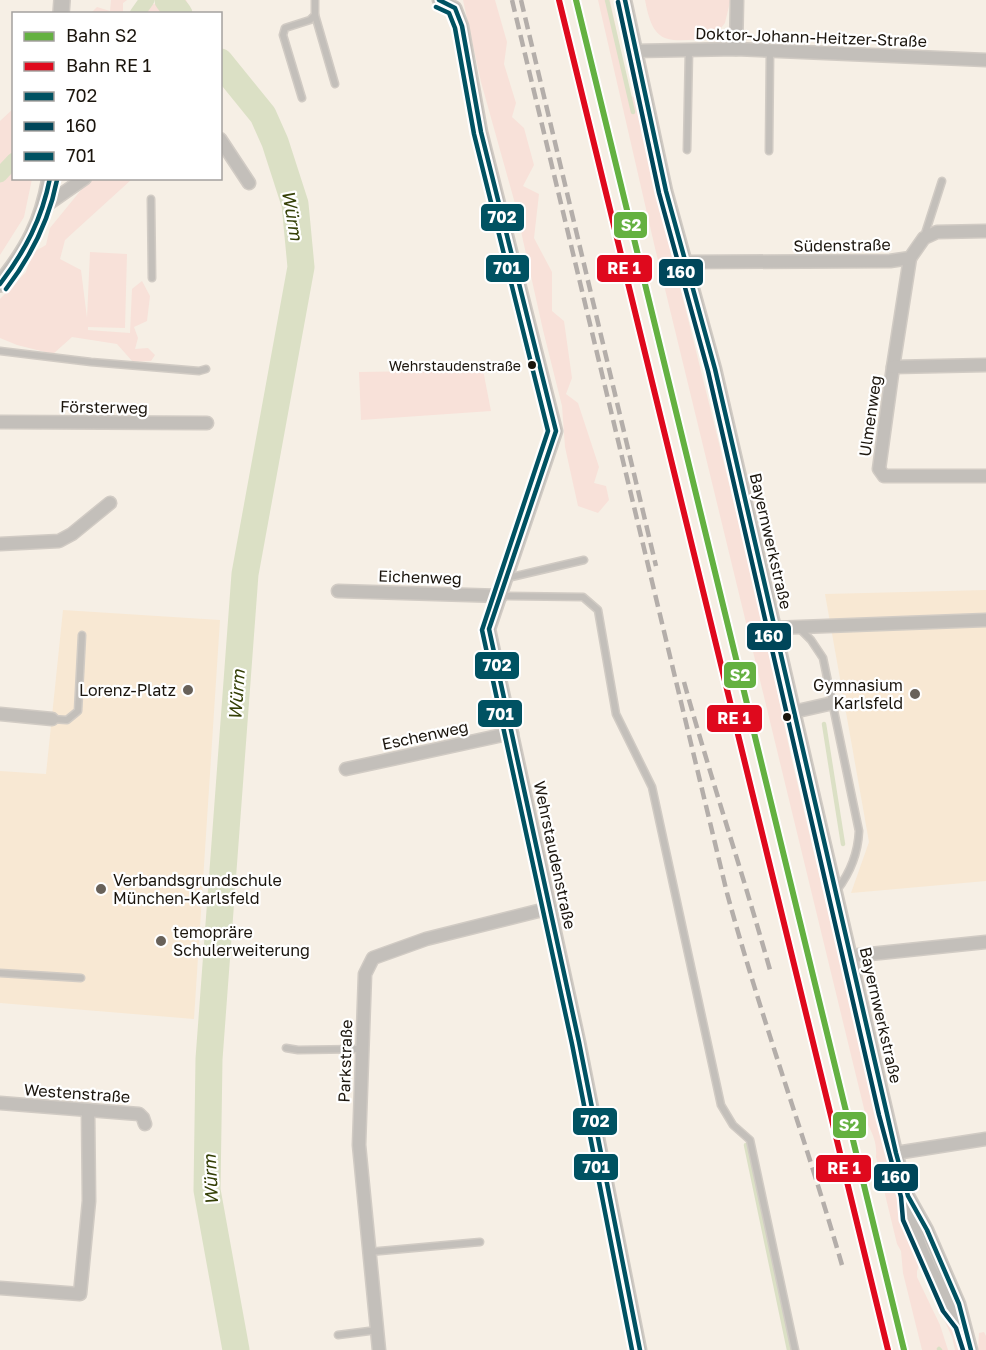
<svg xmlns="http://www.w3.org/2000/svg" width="986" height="1350" font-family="'Golos Text',sans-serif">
  <rect width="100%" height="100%" fill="#f6efe5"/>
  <!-- built -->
  <g fill="#f8e8d3">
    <polygon points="986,590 986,881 851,893 869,842 825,594"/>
    <polygon points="63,610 220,620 194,1019 0,1003 0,771 46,774"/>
  </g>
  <!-- green -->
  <g fill="#f8e1d9">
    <polygon points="111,0 127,0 123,3 123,13 91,13 97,7 110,11"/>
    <polygon points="183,0 186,0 192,13 132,13 137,9 157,3 169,10"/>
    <polygon points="463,0 495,0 507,42 504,64 516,103 512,117 524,128 534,165 523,186 539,194 534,238 552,272 552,311 564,321 572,378 566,394 578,403 599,467 594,483 606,486 609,500 598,513 578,506 565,447 562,406 543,330 514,200 481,82"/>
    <path d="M598,0h12l20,95 5,3 14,64 106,426 37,173 76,318 22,87 20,67 11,27 -4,11v6l23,48 8,25h-26l-19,-77 -2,-22 -4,-7 -21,-87c1,-12 -2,-21 -8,-32l-213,-877z"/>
    <path d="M645,0h85v2l-5,21 -13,16c-43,1 -58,10 -67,-39z"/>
    <polygon points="13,109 14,178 32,179 24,217 0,255 0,121"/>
    <polygon points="72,179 132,179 65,240 60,259 81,270 87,318 90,252 127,254 125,328 88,327 88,330 130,333 132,289 142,281 150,296 147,321 134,327 138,338 135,349 148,348 155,355 151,361 133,362 117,344 72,337 53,354 17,345 0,338 0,299 26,272 32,253 46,245 50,228 81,190"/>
    <polygon points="483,370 491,411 361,420 359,372"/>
    <polygon points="923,1268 942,1298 963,1350 955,1350 952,1337 923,1274"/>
    <polygon points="984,1332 986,1336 986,1350 978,1350 979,1333"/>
  </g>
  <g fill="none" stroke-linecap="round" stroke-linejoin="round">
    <!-- stream -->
    <g stroke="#dbe0c5" stroke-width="4.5">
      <polyline points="607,0 633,112"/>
      <polyline points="824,724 843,844"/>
      <polyline points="746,1145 789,1350"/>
      <polyline points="939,1349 940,1350"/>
    </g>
    <!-- canal -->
    <g stroke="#dbe0c5" stroke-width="15">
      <polyline points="137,14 147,0"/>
      <polyline points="0,175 14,160"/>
    </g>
    <!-- river -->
    <g stroke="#dbe0c5" stroke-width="27">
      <polyline points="168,0 179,14"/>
      <polyline points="220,62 263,115 275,142 295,204 301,267 245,574 209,1059 207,1190 236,1350"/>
    </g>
    <defs>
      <g id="service">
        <polyline points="315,15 335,84"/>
        <polyline points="302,98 283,35 285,28 310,20 315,15 315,0"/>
        <polyline points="687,150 689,50"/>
        <polyline points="769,151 770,51"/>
        <polyline points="151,199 152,278"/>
        <polyline points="924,237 942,181"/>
        <polyline points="0,351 91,362 199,371 206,369"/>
        <polyline points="507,578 584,560"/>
        <polyline points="501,596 583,597 598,610 616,714 652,787 721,1105 733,1125 750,1140 795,1350"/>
        <path d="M798,627l13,13 12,18 36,173c-1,22 -9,42 -22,59"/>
        <polyline points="52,719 67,720 78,711 82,635"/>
        <polyline points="0,973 81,978"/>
        <polyline points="286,1048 298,1050 362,1049"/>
        <polyline points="369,1252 480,1242"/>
        <polyline points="338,1335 377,1330"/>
      </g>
      <g id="minor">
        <polyline points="439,0 455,8 462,26 481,132 556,431 489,629 579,1042 640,1350"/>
        <polyline points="625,0 666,191 715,369 896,1153 908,1196 927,1230 959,1304 971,1350"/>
        <polyline points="736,49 737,0"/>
        <polyline points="636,51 736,49 986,60"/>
        <polyline points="220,139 249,183"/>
        <polyline points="45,206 85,178"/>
        <polyline points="910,258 893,367 879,469 884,476 986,476"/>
        <polyline points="687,262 890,261 910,258 924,238 937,232 986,231"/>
        <polyline points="893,367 986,365"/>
        <polyline points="0,422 207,423"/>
        <polyline points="0,544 59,541 72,534 110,503"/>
        <polyline points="338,591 501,596"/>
        <polyline points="774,628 986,620"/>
        <polyline points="793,712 833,703"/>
        <polyline points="0,714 52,719"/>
        <polyline points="346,769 512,733"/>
        <polyline points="851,956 986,942"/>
        <polyline points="0,1103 139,1114 143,1118 145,1124"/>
        <polyline points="896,1153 986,1139"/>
        <path d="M908,1200c2,34 33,96 54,123"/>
        <polyline points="0,1288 80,1294 89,1201 88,1110"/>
        <polyline points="379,1350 359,1145 365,974 373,958 426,939 550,908"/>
      </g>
      <g id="tertiary">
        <polyline points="61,14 62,0"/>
        <path d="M0,284c28,-35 42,-61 50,-106"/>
      </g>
    </defs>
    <!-- service casing -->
    <use href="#service" stroke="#d1cbc4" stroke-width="9"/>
    <!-- minor casing -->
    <use href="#minor" stroke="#d1cbc4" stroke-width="15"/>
    <!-- tertiary casing -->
    <use href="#tertiary" stroke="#d1cbc4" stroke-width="18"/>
    <!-- service -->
    <use href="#service" stroke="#c3bfba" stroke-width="6"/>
    <!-- minor -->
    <use href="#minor" stroke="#c3bfba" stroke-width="12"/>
    <!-- tertiary -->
    <use href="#tertiary" stroke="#c3bfba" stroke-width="15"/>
    <!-- rail -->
    <g stroke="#b4aeaa" stroke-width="4.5" stroke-dasharray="12 6" stroke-linecap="butt">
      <path d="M512,0l215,893c34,125 79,247 115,372"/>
      <polyline points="521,0 656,566"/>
      <path d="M684,682c27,97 59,192 86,288"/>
    </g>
    <defs>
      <g id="bus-1">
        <polyline points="439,0 455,8 462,26 481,132 556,431 489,629 579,1042 640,1350"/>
        <polyline points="625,0 666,191 715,369 896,1153 908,1196 927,1230 959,1304 971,1350"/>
        <path d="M0,284c25,-33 42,-65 50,-106"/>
      </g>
      <polyline id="bus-2" points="618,2 659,193 708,371 879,1115 901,1197 903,1220 943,1311 956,1328 963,1350"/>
      <g id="bus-3">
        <polyline points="436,7 449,13 455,28 474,134 548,431 482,630 572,1044 632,1350"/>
        <path d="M6,289c26,-34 43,-68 51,-109"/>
      </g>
    </defs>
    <!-- bus-1 casing -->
    <use href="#bus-1" stroke="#fff" stroke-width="9"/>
    <!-- bus-2 casing -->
    <use href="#bus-2" stroke="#fff" stroke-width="9"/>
    <!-- bus-3 casing -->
    <use href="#bus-3" stroke="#fff" stroke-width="9"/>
    <!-- bus-1 -->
    <use href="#bus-1" stroke="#005262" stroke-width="4.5"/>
    <!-- bus-2 -->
    <use href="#bus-2" stroke="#00465a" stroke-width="4.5"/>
    <!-- bus-3 -->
    <use href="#bus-3" stroke="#005262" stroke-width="4.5"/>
    <defs>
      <polyline id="rail-1" points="576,0 904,1350"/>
      <polyline id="rail-2" points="559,0 888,1350"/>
    </defs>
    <!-- rail-1 casing -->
    <use href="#rail-1" stroke="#fff" stroke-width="10"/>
    <!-- rail-2 casing -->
    <use href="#rail-2" stroke="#fff" stroke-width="10"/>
    <!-- rail-1 -->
    <use href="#rail-1" stroke="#64b141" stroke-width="6"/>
    <!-- rail-2 -->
    <use href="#rail-2" stroke="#df091d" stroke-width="6"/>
  </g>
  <!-- markers -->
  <g fill="#1b150d" stroke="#fff" stroke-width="2">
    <circle cx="532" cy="365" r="5"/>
    <circle cx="787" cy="717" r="5"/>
  </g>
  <g fill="#686159" stroke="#fff" stroke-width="2">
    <circle cx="188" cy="690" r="6"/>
    <circle cx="915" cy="694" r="6"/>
    <circle cx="101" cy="889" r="6"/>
    <circle cx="161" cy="941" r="6"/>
  </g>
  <g text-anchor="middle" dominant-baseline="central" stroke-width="4.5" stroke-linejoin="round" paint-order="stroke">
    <!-- bus labels -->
    <g font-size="14" fill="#1b150d" stroke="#fff" text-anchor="end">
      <text x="521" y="365">Wehrstaudenstraße</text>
    </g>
    <!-- street labels -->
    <g font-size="16" fill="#1b150d" stroke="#fff">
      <text transform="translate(811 37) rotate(2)">Doktor-Johann-Heitzer-Straße</text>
      <text transform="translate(842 245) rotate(-1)">Südenstraße</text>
      <text transform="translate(104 407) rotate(1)">Försterweg</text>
      <text transform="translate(870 416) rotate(-82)">Ulmenweg</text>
      <text transform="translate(771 541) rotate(77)">Bayernwerkstraße</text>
      <text transform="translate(420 577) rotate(2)">Eichenweg</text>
      <text transform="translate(425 735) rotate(-12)">Eschenweg</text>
      <text transform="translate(555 855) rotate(78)">Wehrstaudenstraße</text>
      <text transform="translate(881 1015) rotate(77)">Bayernwerkstraße</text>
      <text transform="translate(345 1061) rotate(-88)">Parkstraße</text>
      <text transform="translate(77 1093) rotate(4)">Westenstraße</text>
    </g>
    <!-- poi labels -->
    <g font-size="16" fill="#1b150d" stroke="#fff" text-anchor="end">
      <text x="903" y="685">Gymnasium<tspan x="903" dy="18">Karlsfeld</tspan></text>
      <text x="176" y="690">Lorenz-Platz</text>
      <text x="113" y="880" text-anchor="start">Verbandsgrundschule<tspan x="113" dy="18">München-Karlsfeld</tspan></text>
      <text x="173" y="932" text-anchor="start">temopräre<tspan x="173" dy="18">Schulerweiterung</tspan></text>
    </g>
    <!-- water labels -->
    <g font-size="18" font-style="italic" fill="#354007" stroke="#fff">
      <text transform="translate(293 215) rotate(80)">Würm</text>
      <text transform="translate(236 695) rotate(-86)">Würm</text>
      <text transform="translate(210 1180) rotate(-93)">Würm</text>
    </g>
  </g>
  <g stroke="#fff" stroke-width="2">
    <rect x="480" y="203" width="45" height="29" rx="6" fill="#005262"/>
    <rect x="613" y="211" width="35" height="28" rx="6" fill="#64b141"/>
    <rect x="485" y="254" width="45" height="29" rx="6" fill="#005262"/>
    <rect x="596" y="254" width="57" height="29" rx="6" fill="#df091d"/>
    <rect x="658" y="258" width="46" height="29" rx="6" fill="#00465a"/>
    <rect x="746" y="622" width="46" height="29" rx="6" fill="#00465a"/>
    <rect x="474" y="651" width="46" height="29" rx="6" fill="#005262"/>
    <rect x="723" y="661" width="34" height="28" rx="6" fill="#64b141"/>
    <rect x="477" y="699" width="46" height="29" rx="6" fill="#005262"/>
    <rect x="706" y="704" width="57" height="29" rx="6" fill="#df091d"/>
    <rect x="572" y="1107" width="46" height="29" rx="6" fill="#005262"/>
    <rect x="832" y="1111" width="35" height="28" rx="6" fill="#64b141"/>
    <rect x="573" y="1153" width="46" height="28" rx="6" fill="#005262"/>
    <rect x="815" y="1154" width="57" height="29" rx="6" fill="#df091d"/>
    <rect x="873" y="1163" width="46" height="29" rx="6" fill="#00465a"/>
  </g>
  <g font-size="16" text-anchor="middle" font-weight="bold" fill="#fff">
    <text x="502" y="223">702</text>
    <text x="631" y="231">S2</text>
    <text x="507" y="274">701</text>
    <text x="624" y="274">RE 1</text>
    <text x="681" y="278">160</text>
    <text x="769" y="642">160</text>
    <text x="497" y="671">702</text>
    <text x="740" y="681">S2</text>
    <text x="500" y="720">701</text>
    <text x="734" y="724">RE 1</text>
    <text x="595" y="1127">702</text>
    <text x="849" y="1131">S2</text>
    <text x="596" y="1173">701</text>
    <text x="844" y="1174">RE 1</text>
    <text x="896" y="1183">160</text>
  </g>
  <!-- legend -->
  <rect x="12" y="12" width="210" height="168" fill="#ffffff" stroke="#a4a19e" stroke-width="1.5"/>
  <rect x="24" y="32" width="30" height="9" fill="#64b141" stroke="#a4a19e" stroke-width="1.5"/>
  <text x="66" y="42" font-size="18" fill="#1b150d">Bahn S2</text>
  <rect x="24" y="62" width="30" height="9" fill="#df091d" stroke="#a4a19e" stroke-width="1.5"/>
  <text x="66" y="72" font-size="18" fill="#1b150d">Bahn RE 1</text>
  <rect x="24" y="92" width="30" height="9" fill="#005262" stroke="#a4a19e" stroke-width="1.5"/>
  <text x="66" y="102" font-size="18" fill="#1b150d">702</text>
  <rect x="24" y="122" width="30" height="9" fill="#00465a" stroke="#a4a19e" stroke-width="1.5"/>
  <text x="66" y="132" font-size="18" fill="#1b150d">160</text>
  <rect x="24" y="152" width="30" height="9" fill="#005262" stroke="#a4a19e" stroke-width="1.5"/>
  <text x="66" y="162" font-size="18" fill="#1b150d">701</text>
</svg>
